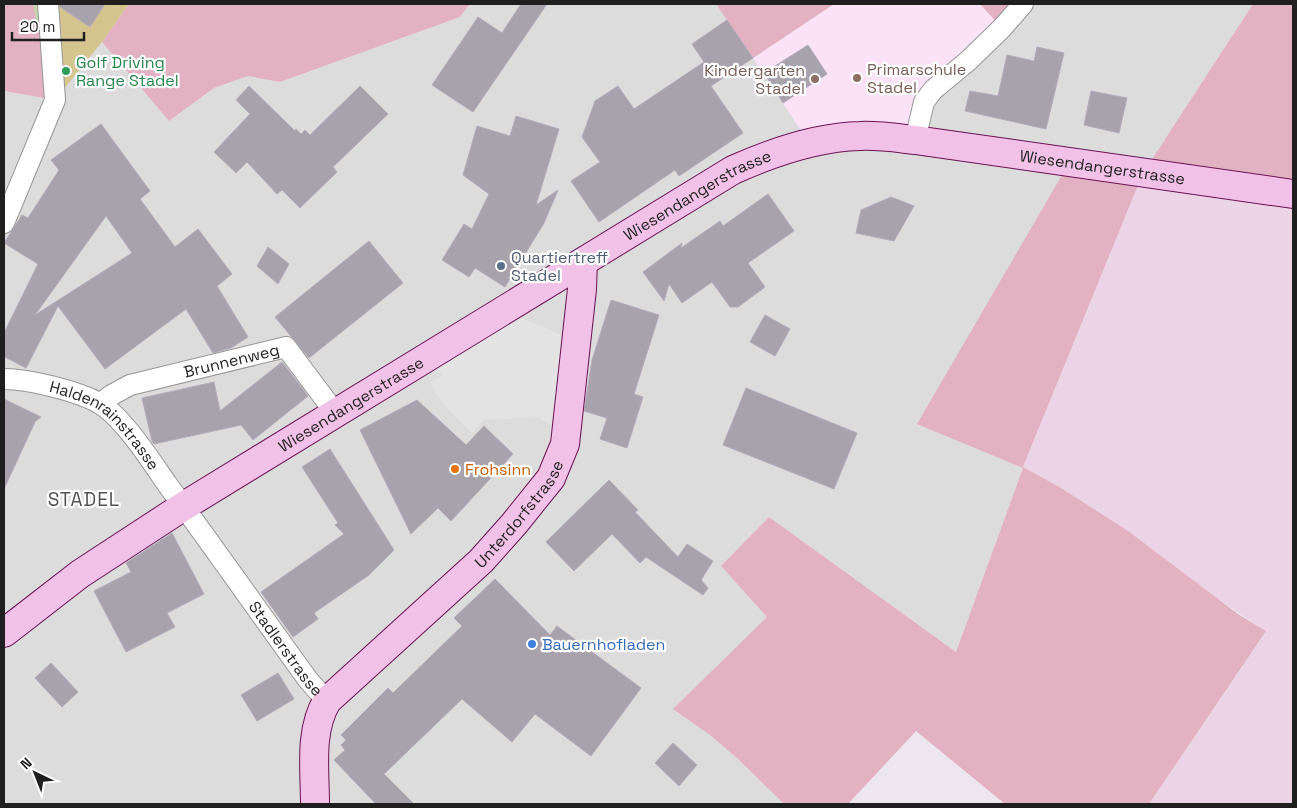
<svg xmlns="http://www.w3.org/2000/svg" width="1297" height="808" font-family="'Space Grotesk',sans-serif">
  <rect width="100%" height="100%" fill="#ede6ee"/>
  <!-- residential -->
  <polygon fill="#dcdcdd" points="470,4 716,4 753,57 834,4 980,4 1002,28 1023,4 1253,4 1143,173 918,424 1023,468 956,652 769,517 721,566 767,617 710,735 738,759 784,804 4,804 4,91 55,100 102,42 169,121 214,88 248,76 280,82 460,17"/>
  <!-- education -->
  <polygon fill="#fbe2f7" points="834,4 980,4 1002,28 933,91 915,140 806,144 800,129 753,58"/>
  <!-- farmland -->
  <polygon fill="#ebd4e5" points="1143,173 1293,194 1293,804 1149,804 1266,631 1023,468"/>
  <!-- grass -->
  <g fill="#e2b2c2">
    <polygon points="4,4 53,4 55,100 4,91"/>
    <polygon points="129,4 470,4 460,17 280,82 248,76 214,88 169,121 102,42"/>
    <polygon points="716,4 834,4 753,58"/>
    <polygon points="980,4 1023,4 1002,28"/>
    <polygon points="1253,4 1293,4 1293,194 1143,173 1023,467 1061,488 1128,531 1238,614 1266,631 1149,804 1005,804 916,731 848,804 784,804 738,759 710,735 673,709 767,617 721,566 769,517 956,652 1023,468 917,424 1069,163 1143,173"/>
  </g>
  <!-- pitch -->
  <polygon fill="#d4c48e" points="48,4 129,4 102,42 55,100"/>
  <!-- parking -->
  <polygon fill="#e3e3e3" points="518,316 566,337 556,414 551,426 539,417 484,420 472,433 444,405 430,383 442,375 433,367"/>
  <g fill="none" stroke-linecap="round" stroke-linejoin="round">
    <!-- stream -->
    <polyline stroke="#c6d6ac" stroke-width="8" points="37,4 40,19"/>
  </g>
  <!-- building -->
  <g fill="#a8a2ac" stroke="#b6aabe" fill-rule="evenodd">
    <polygon points="60,4 105,4 90,27 60,7"/>
    <polygon points="521,4 547,4 473,112 432,85 478,17 502,33"/>
    <polygon points="727,20 753,58 711,86 743,133 679,176 675,170 599,222 571,181 600,162 582,137 595,101 618,86 634,109 704,62 692,44"/>
    <polygon points="808,45 827,74 783,103 764,73"/>
    <polygon points="1037,47 1064,53 1046,129 965,111 970,91 998,96 1007,55 1034,61"/>
    <polygon points="249,86 295,131 296,129 301,134 305,130 310,135 360,86 388,114 333,167 337,172 300,208 282,190 277,194 247,162 236,173 214,152 250,114 236,100"/>
    <polygon points="1091,91 1127,98 1119,133 1084,125"/>
    <polygon points="516,116 559,129 536,205 558,190 544,223 505,287 475,268 469,277 442,260 464,224 472,229 489,194 463,175 477,126 510,136"/>
    <path d="M101,124l49,67 -10,8 35,48 23,-18 34,45 -15,12 31,51 -17,11 -18,5 -27,-44 -81,60 -47,-63 -32,62 -21,-11 -1,2v-26l34,-69 -34,-21 18,-28 6,3 31,-48 -8,-10zM106,216l26,37 -97,62z"/>
    <polygon points="768,194 794,231 748,263 765,287 738,307 730,307 712,282 682,303 669,284 664,301 643,272 682,243 681,248 720,221 723,226"/>
    <polygon points="891,197 914,206 894,241 856,233 861,210"/>
    <polygon points="369,241 403,283 309,358 275,317"/>
    <polygon points="268,247 289,264 278,284 257,266"/>
    <polygon points="611,300 659,315 634,394 643,397 627,448 600,439 607,418 584,411 592,360"/>
    <polygon points="765,315 790,329 775,356 750,342"/>
    <polygon points="282,362 308,396 253,440 241,425 154,444 152,441 142,398 214,382 220,411"/>
    <polygon points="746,388 857,433 834,489 723,445"/>
    <polygon points="4,399 41,417 33,423 35,422 4,489"/>
    <polygon points="417,400 466,445 484,426 513,454 451,521 438,508 411,534 360,430"/>
    <polygon points="330,449 394,550 369,575 314,613 318,619 293,637 261,592 344,534 335,525 338,523 302,467"/>
    <polygon points="609,480 638,510 635,512 678,557 687,544 713,561 701,580 708,588 703,595 646,557 640,563 612,534 574,571 546,542"/>
    <polygon points="172,533 204,594 167,613 175,627 126,652 94,591 131,572 126,563"/>
    <polygon points="495,579 550,635 557,626 641,688 591,756 535,714 512,742 462,699 384,774 414,804 376,804 334,760 345,750 341,745 346,740 341,735 388,688 393,693 462,626 454,618"/>
    <polygon points="51,663 78,692 62,707 35,678"/>
    <polygon points="278,673 294,699 257,721 241,695"/>
    <polygon points="673,743 697,765 679,786 655,763"/>
  </g>
  <g fill="none" stroke-linecap="round" stroke-linejoin="round">
    <defs>
      <g id="street">
        <polyline points="915,140 924,102 933,90 968,61 1002,28 1023,4"/>
        <polyline points="4,223 55,100 48,4"/>
        <path id="s1" d="M4,379c25,0 73,12 95,24 24,14 52,58 68,81 48,65 94,131 142,197l18,20"/>
        <path id="s2" d="M100,404l10,-8 20,-11 156,-38 50,67"/>
      </g>
      <g id="secondary">
        <path id="s3" d="M4,633l76,-59 104,-68 549,-336c40,-18 83,-33 127,-34 18,-1 37,2 55,4l378,54"/>
        <path id="s4" d="M315,804c0,-34 -6,-73 12,-103l154,-140 33,-37 37,-46 14,-34 17,-155 1,-27"/>
      </g>
    </defs>
    <!-- street casing -->
    <use href="#street" stroke="#969696" stroke-width="22"/>
    <!-- secondary casing -->
    <use href="#secondary" stroke="#691252" stroke-width="30"/>
    <!-- street -->
    <use href="#street" stroke="#fff" stroke-width="20"/>
    <!-- secondary -->
    <use href="#secondary" stroke="#f2c1e7" stroke-width="28"/>
  </g>
  <!-- markers -->
  <circle fill="#2e9e5b" stroke="#fff" stroke-width="2" cx="66" cy="71" r="5"/>
  <g fill="#8d6e63" stroke="#fff" stroke-width="2">
    <circle cx="857" cy="78" r="5"/>
    <circle cx="815" cy="79" r="5"/>
  </g>
  <circle fill="#5c6f8a" stroke="#fff" stroke-width="2" cx="501" cy="266" r="5"/>
  <circle fill="#e8710a" stroke="#fff" stroke-width="2" cx="455" cy="469" r="5"/>
  <circle fill="#3f7fe0" stroke="#fff" stroke-width="2" cx="532" cy="644" r="5"/>
  <g text-anchor="middle" dominant-baseline="central" stroke-width="4.5" stroke-linejoin="round" paint-order="stroke">
    <!-- leisure labels -->
    <g font-size="16" fill="#27864d" stroke="#fff" text-anchor="start">
      <text x="76" y="62">Golf Driving<tspan x="76" dy="18">Range Stadel</tspan></text>
    </g>
    <!-- education labels -->
    <g font-size="16" fill="#785e54" stroke="#fff" text-anchor="start">
      <text x="867" y="69">Primarschule<tspan x="867" dy="18">Stadel</tspan></text>
      <text x="805" y="70" text-anchor="end">Kindergarten<tspan x="805" dy="18">Stadel</tspan></text>
    </g>
    <!-- street labels -->
    <g font-size="16" fill="#1f1f1f" stroke="#fff">
      <text stroke="none"><textPath href="#s3" startOffset="1241">Wiesendangerstrasse</textPath></text>
      <text stroke="none"><textPath href="#s3" startOffset="821">Wiesendangerstrasse</textPath></text>
      <text stroke="none"><textPath href="#s2" startOffset="140">Brunnenweg</textPath></text>
      <text stroke="none"><textPath href="#s3" startOffset="416">Wiesendangerstrasse</textPath></text>
      <text stroke="none"><textPath href="#s1" startOffset="116">Haldenrainstrasse</textPath></text>
      <text stroke="none"><textPath href="#s4" startOffset="374">Unterdorfstrasse</textPath></text>
      <text stroke="none"><textPath href="#s1" startOffset="408">Stadlerstrasse</textPath></text>
    </g>
    <!-- service labels -->
    <g font-size="16" fill="#4e5e75" stroke="#fff" text-anchor="start">
      <text x="511" y="257">Quartiertreff<tspan x="511" dy="18">Stadel</tspan></text>
    </g>
    <!-- food labels -->
    <g font-size="16" fill="#c56008" stroke="#fff" text-anchor="start">
      <text x="465" y="469">Frohsinn</text>
    </g>
    <!-- shop labels -->
    <g font-size="16" fill="#366cbe" stroke="#fff" text-anchor="start">
      <text x="542" y="644">Bauernhofladen</text>
    </g>
    <!-- quarter labels -->
    <g font-size="19" letter-spacing="1" fill="#525252" stroke="#fff">
      <text x="84" y="499">STADEL</text>
    </g>
  </g>
  <!-- border -->
  <rect width="1297" height="808" fill="none" stroke="#1f1f1f" stroke-width="10"/>
  <!-- north arrow -->
  <g transform="translate(35 773) rotate(317)" stroke="#ffffff" stroke-width="4" paint-order="stroke">
  <path d="M0-4L9 19L0 12L-9 19Z" fill="#1f1f1f"/>
  <text y="-8" font-size="14" font-weight="bold" text-anchor="middle" fill="#1f1f1f">N</text>
  </g>
  <!-- scale -->
  <path d="M12 32v8h72v-8" fill="none" stroke="#1f1f1f" stroke-width="2.5"/>
  <text x="20" y="32" font-size="15" fill="#1f1f1f" stroke="#ffffff" stroke-width="4" paint-order="stroke">20 m</text>
</svg>
